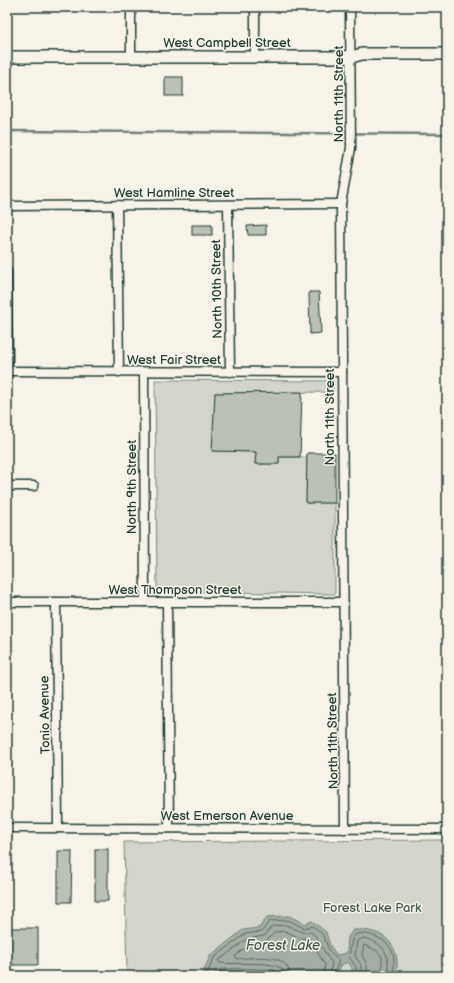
<svg xmlns="http://www.w3.org/2000/svg" width="454" height="983" font-family="'Balsamiq Sans',sans-serif">
  <rect width="100%" height="100%" fill="#f7f3e8"/>
  <filter id="ink" filterUnits="userSpaceOnUse"><feTurbulence type="fractalNoise" baseFrequency=".025" numOctaves="2"/><feDisplacementMap in="SourceGraphic" scale="8" xChannelSelector="R" yChannelSelector="G"/><feConvolveMatrix kernelMatrix="1 2 1 2 8 2 1 2 1" color-interpolation-filters="sRGB"/></filter>
  <g filter="url(#ink)">
    <!-- green -->
    <g fill="#d3d5ca" stroke="#79897f">
      <polygon points="155,380 333,381 333,392 215,393 213,451 256,452 255,464 279,464 279,457 307,457 306,503 335,503 335,594 157,591"/>
      <polygon points="447,840 447,976 127,976 124,842"/>
    </g>
    <!-- water -->
    <path fill="#a4ada3" stroke="#6f8077" d="M289,916l16,8 7,-3 14,11 4,14 7,9 10,-2 1,-16 5,-7c31,-2 49,15 43,46h-44v-8l-4,-6 -7,3 -4,11h-54l-28,-4 -19,2 -17,-2 -2,4h-15l8,-20 33,-26 16,-2 8,-11z"/>
    <g fill="none" stroke-linecap="round" stroke-linejoin="round">
      <!-- shore -->
      <g stroke="#546a60" stroke-width="1">
        <path d="M206,976l8,-18 31,-24 16,-2 9,-11 18,-1 16,8 8,-2c3,2 8,5 10,8 7,10 3,18 17,26l-5,16"/>
        <path d="M214,976l2,-5c4,-4 51,-2 59,-1l3,6"/>
        <path d="M284,976l-2,-7c-10,-9 -48,-4 -62,-6l-2,-2 29,-22 17,-3 8,-10 14,-1 16,7h9c10,7 12,21 21,31l-3,13"/>
        <path d="M290,976c-1,-25 -37,-18 -53,-17l-2,-3 14,-11 17,-4 9,-9 10,-1 16,7 9,1 15,26 -2,11"/>
        <path d="M356,976v-9l-7,-10 3,-18 4,-5c13,-2 33,5 37,20 2,7 0,15 0,22"/>
        <path d="M361,976v-11l-6,-9 2,-15 7,-3c23,6 25,17 24,38"/>
        <polyline points="367,976 367,965 362,955 364,945 376,950 382,957 382,976"/>
      </g>
      <!-- stream -->
      <polyline stroke="#6f8077" stroke-width="2.5" points="7,131 447,134"/>
    </g>
    <!-- building -->
    <g fill="#bbc1b6" stroke="#1f3d34">
      <rect x="165" y="77" width="18" height="19"/>
      <rect x="192" y="225" width="20" height="10"/>
      <polygon points="266,225 266,235 248,235 247,226"/>
      <polygon points="309,292 319,292 321,333 310,334"/>
      <polygon points="302,392 300,457 279,457 279,464 255,464 256,452 212,451 215,393"/>
      <polygon points="307,453 335,453 335,503 306,503"/>
      <rect x="95" y="849" width="13" height="52"/>
      <polygon points="58,851 72,851 71,902 58,902"/>
      <rect x="8" y="928" width="30" height="37"/>
    </g>
    <g fill="none" stroke-linecap="round" stroke-linejoin="round">
      <defs>
        <g id="street">
          <polyline points="131,7 131,57"/>
          <polyline points="255,7 255,57"/>
          <polyline points="117,205 119,372"/>
          <polyline points="228,205 230,372"/>
          <polyline points="7,206 341,204"/>
          <polyline points="7,271 8,371"/>
          <polyline points="7,371 342,372"/>
          <polyline points="144,372 145,602"/>
          <polyline points="7,486 34,486"/>
          <polyline points="7,602 343,602"/>
          <polyline points="56,602 58,828"/>
          <polyline points="167,602 169,828"/>
          <polyline points="7,828 447,829"/>
          <polyline points="345,829 341,204 351,148 350,7"/>
        </g>
        <polyline id="secondary" points="7,57 351,57 362,54 447,54"/>
      </defs>
      <!-- street casing -->
      <use href="#street" stroke="#1f3d34" stroke-width="11"/>
      <!-- secondary casing -->
      <use href="#secondary" stroke="#1f3d34" stroke-width="14"/>
      <!-- street -->
      <use href="#street" stroke="#f7f3e8" stroke-width="8"/>
      <!-- secondary -->
      <use href="#secondary" stroke="#f7f3e8" stroke-width="11"/>
    </g>
  </g>
  <g text-anchor="middle" dominant-baseline="central" stroke-width="3" stroke-linejoin="round" paint-order="stroke">
    <!-- street labels -->
    <g font-size="13" fill="#1f3d34" stroke="#f7f3e8">
      <text x="227" y="43">West Campbell Street</text>
      <text transform="translate(339 94) rotate(-90)">North 11th Street</text>
      <text x="174" y="193">West Hamline Street</text>
      <text transform="translate(217 289) rotate(-91)">North 10th Street</text>
      <text x="174" y="360">West Fair Street</text>
      <text transform="translate(330 417) rotate(-90)">North 11th Street</text>
      <text transform="translate(132 487) rotate(-90)">North 9th Street</text>
      <text x="175" y="590">West Thompson Street</text>
      <text transform="translate(45 715) rotate(-91)">Tonio Avenue</text>
      <text transform="translate(333 741) rotate(-91)">North 11th Street</text>
      <text x="227" y="816">West Emerson Avenue</text>
    </g>
    <!-- park labels -->
    <g font-size="13" fill="#435b52" stroke="#f7f3e8">
      <text x="372" y="908">Forest Lake Park</text>
    </g>
    <!-- water labels -->
    <g font-size="14" font-style="italic" fill="#405950" stroke="#f7f3e8">
      <text x="283" y="945">Forest Lake</text>
    </g>
  </g>
  <!-- margin -->
  <rect width="454" height="983" fill="none" stroke="#f7f3e8" stroke-width="24"/>
  <rect x="12" y="12" width="430" height="959" fill="none" stroke="#1f3d34" stroke-width="1.5" filter="url(#ink)"/>
</svg>
